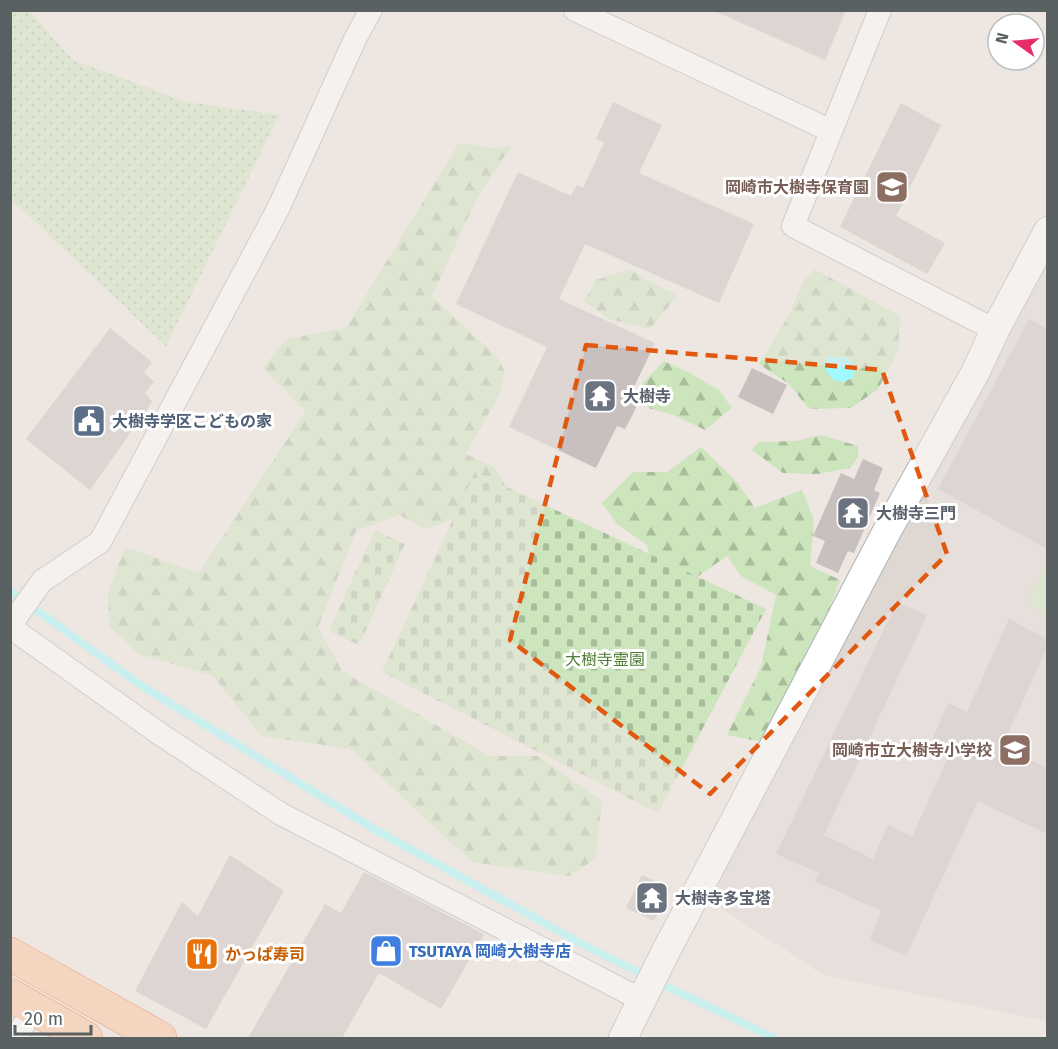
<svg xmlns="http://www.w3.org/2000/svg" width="1058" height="1049" font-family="'Fira Sans','Noto Sans JP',sans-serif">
  <defs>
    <pattern id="forest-firs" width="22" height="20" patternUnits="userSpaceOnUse" patternTransform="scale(1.5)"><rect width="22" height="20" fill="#cde5bd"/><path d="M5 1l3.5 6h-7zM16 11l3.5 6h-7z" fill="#a9bd9d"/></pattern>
    <pattern id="cemetery-stones" width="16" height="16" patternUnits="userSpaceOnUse" patternTransform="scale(1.5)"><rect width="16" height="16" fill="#cde5bd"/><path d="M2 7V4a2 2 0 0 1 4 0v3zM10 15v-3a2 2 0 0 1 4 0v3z" fill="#a9bd9d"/></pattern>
    <pattern id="park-dots" width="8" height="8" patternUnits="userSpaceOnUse" patternTransform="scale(1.5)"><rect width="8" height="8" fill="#cde5bd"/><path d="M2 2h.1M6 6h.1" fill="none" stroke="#a9bd9d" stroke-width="1.8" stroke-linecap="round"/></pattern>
  </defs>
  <rect width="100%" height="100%" fill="#ede6e1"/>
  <!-- education -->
  <polygon fill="#dfd7d2" points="1047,254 1047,1021 823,975 709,900"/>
  <!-- forest -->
  <g fill="url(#forest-firs)">
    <polygon points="459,143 497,149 512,145 478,196 432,296 497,357 505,372 500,393 466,454 494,467 515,501 472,512 426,529 399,515 356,531 318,627 342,671 490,756 538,756 602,801 595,859 569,876 472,862 351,749 262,736 213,676 139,654 109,626 108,593 125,547 199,573 306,411 263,368 286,339 346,328"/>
    <polygon points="629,269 656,285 678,295 650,329 609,319 584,301 596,280"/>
    <polygon points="814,269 900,316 898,351 878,389 851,408 809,409 789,384 759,364 789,315 803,282"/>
    <polygon points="664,361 686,371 719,390 732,408 705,430 674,415 648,408 647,396 642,384"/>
    <polygon points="821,435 858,446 858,457 850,468 818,474 783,473 752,450 759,442 796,441"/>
    <polygon points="701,447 738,483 755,508 802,490 814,520 810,566 840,580 814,649 763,742 727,735 761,667 776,595 741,576 727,556 694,579 654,578 647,545 617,524 602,503 633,472 667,472"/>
  </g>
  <!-- cemetery -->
  <g fill="url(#cemetery-stones)">
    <polygon points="475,472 766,609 658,813 382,672"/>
    <polygon points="375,530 405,544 359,645 329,631"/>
  </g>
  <!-- park -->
  <polygon fill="url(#park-dots)" points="10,11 30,11 73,60 186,102 279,115 166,346 11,199"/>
  <!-- pitch -->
  <polygon fill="#cde5bd" points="1047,563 1047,616 1025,603"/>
  <!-- water -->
  <polygon fill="#a0fafe" points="828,356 847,358 856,366 853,378 842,382 833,380 823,366"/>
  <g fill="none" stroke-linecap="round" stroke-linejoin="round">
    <!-- stream -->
    <g stroke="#a0fafe" stroke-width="8">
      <polyline points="10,591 139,684 374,829 595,951 647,976"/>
      <polyline points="658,982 774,1038"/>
    </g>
  </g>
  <!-- building -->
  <g fill="#c8c0bf">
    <polygon points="712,10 846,10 825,60"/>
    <polygon points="613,102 662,125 639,173 754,224 719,303 585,244 559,299 655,343 633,389 642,393 634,412 625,429 617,426 596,468 509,427 547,347 456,304 518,172 571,196 577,185 583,188 604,143 596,139"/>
    <polygon points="901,103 941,125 896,216 945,243 927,274 840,227"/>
    <polygon points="1029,319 1047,329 1047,549 938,489"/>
    <polygon points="110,328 152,362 144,373 154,381 145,393 152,402 90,490 26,439"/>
    <polygon points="752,368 787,385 773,414 738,397"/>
    <polygon points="863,459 883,468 874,490 880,493 854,553 848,551 838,573 816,563 825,541 813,536 841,473 854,479"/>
    <polygon points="897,602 927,615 824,835 873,859 888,825 912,837 948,757 928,749 948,703 967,712 1009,619 1047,639 1047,647 1002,747 1047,768 1047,834 978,801 906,956 870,940 881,911 815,881 819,873 776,854"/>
    <polygon points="230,855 284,891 206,1029 135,991 182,902 198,916"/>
    <polygon points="364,872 484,934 441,1009 379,973 342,1038 248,1038 325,904 341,913"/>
    <polygon points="642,875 670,889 654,921 626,908"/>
  </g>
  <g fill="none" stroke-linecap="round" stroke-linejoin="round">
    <defs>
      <g id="minor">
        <polyline points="575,10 831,131"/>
        <polyline points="880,10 793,226 995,330"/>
        <polyline points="10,626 42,581 100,542 278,209 356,37 371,10"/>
        <polyline points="10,627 160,734 281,814 642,1000"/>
        <polyline points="16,1038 33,1009"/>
      </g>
      <polyline id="tertiary" points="623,1038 666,951 887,531 975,373 995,330 1048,231"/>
      <g id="trunk">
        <polyline points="10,954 160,1038"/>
        <polyline points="10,995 86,1038"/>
      </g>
    </defs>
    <!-- minor casing -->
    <use href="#minor" stroke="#adb3b4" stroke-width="24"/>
    <!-- tertiary casing -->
    <use href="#tertiary" stroke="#adb3b4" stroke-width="30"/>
    <!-- trunk casing -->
    <use href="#trunk" stroke="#ec4802" stroke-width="34"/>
    <!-- minor -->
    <use href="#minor" stroke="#fff" stroke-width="22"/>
    <!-- tertiary -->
    <use href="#tertiary" stroke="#fff" stroke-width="28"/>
    <!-- trunk -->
    <use href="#trunk" stroke="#fdc097" stroke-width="33"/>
  </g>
  <!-- marked area -->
  <path d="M0 0H1058V1049H0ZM586,345l296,25 65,184 -237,240 -200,-154z" fill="#ede6e1" fill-opacity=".55" fill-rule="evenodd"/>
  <path fill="none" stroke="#e15910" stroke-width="4.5" stroke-dasharray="12 8" stroke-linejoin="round" d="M586,345l296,25 65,184 -237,240 -200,-154z"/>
  <!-- icons -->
  <defs>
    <symbol id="school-square" viewBox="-11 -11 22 22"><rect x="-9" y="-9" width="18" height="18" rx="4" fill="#8d6e63" stroke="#fff"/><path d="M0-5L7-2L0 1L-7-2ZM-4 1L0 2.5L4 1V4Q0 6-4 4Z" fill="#fff"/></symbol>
    <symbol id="temple-square" viewBox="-11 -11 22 22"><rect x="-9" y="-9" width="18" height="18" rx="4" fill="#6b7280" stroke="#fff"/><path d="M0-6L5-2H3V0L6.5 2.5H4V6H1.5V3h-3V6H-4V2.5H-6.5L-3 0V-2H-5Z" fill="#fff"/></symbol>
    <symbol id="civic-square" viewBox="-11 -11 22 22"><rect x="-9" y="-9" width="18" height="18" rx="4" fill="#5c6f8a" stroke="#fff"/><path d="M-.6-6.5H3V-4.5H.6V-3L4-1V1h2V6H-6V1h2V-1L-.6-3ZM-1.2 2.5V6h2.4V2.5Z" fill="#fff"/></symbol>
    <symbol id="shop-square" viewBox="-11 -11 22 22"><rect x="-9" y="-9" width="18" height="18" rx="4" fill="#3f7fe0" stroke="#fff"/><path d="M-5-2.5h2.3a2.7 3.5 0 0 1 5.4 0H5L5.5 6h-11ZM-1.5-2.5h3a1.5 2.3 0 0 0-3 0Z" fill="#fff"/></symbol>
    <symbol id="restaurant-square" viewBox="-11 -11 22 22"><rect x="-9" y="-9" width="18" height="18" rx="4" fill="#e8710a" stroke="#fff"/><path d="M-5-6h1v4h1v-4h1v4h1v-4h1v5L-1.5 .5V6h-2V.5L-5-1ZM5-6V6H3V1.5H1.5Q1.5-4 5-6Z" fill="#fff"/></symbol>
  </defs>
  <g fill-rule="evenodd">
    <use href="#school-square" x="873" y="168" width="38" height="38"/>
    <use href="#temple-square" x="581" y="377" width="38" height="38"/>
    <use href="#civic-square" x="70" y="402" width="38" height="38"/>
    <use href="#temple-square" x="834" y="494" width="38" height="38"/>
    <use href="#school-square" x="996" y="731" width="38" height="38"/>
    <use href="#temple-square" x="633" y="879" width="38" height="38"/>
    <use href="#shop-square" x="367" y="932" width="38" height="38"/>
    <use href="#restaurant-square" x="183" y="935" width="38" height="38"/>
  </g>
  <g text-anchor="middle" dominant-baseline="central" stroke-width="6" stroke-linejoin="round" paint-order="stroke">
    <!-- education labels -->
    <g font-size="16" font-weight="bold" fill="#785e54" stroke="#fff" text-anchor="end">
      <text x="869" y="187">岡崎市大樹寺保育園</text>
      <text x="992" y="750">岡崎市立大樹寺小学校</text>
    </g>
    <!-- worship labels -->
    <g font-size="16" font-weight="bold" fill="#5b616d" stroke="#fff" text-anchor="start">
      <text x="623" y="396">大樹寺</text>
      <text x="876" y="513">大樹寺三門</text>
      <text x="675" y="898">大樹寺多宝塔</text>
    </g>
    <!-- service labels -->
    <g font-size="16" font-weight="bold" fill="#4e5e75" stroke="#fff" text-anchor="start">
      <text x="112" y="421">大樹寺学区こどもの家</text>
    </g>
    <!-- park labels -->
    <g font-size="16" fill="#4e7f34" stroke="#fff">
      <text x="605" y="659">大樹寺霊園</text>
    </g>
    <!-- shop labels -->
    <g font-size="16" font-weight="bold" fill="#366cbe" stroke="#fff" text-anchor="start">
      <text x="409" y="951">TSUTAYA 岡崎大樹寺店</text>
    </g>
    <!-- food labels -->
    <g font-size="16" font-weight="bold" fill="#c56008" stroke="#fff" text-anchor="start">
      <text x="225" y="954">かっぱ寿司</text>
    </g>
  </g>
  <!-- border -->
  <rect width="1058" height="1049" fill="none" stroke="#5a6162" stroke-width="24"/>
  <!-- north arrow -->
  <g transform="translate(1016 42) rotate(285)"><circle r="28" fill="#ffffff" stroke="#bdc0c0" stroke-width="1.5"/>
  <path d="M0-4.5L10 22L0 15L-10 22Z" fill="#e72d67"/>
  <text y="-9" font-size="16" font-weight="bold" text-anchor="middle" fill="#5a6162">N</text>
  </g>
  <!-- scale -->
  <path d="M15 1025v9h76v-9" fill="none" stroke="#5a6162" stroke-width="3"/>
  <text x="24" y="1025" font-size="18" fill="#5a6162" stroke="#ffffff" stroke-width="4.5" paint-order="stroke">20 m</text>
</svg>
